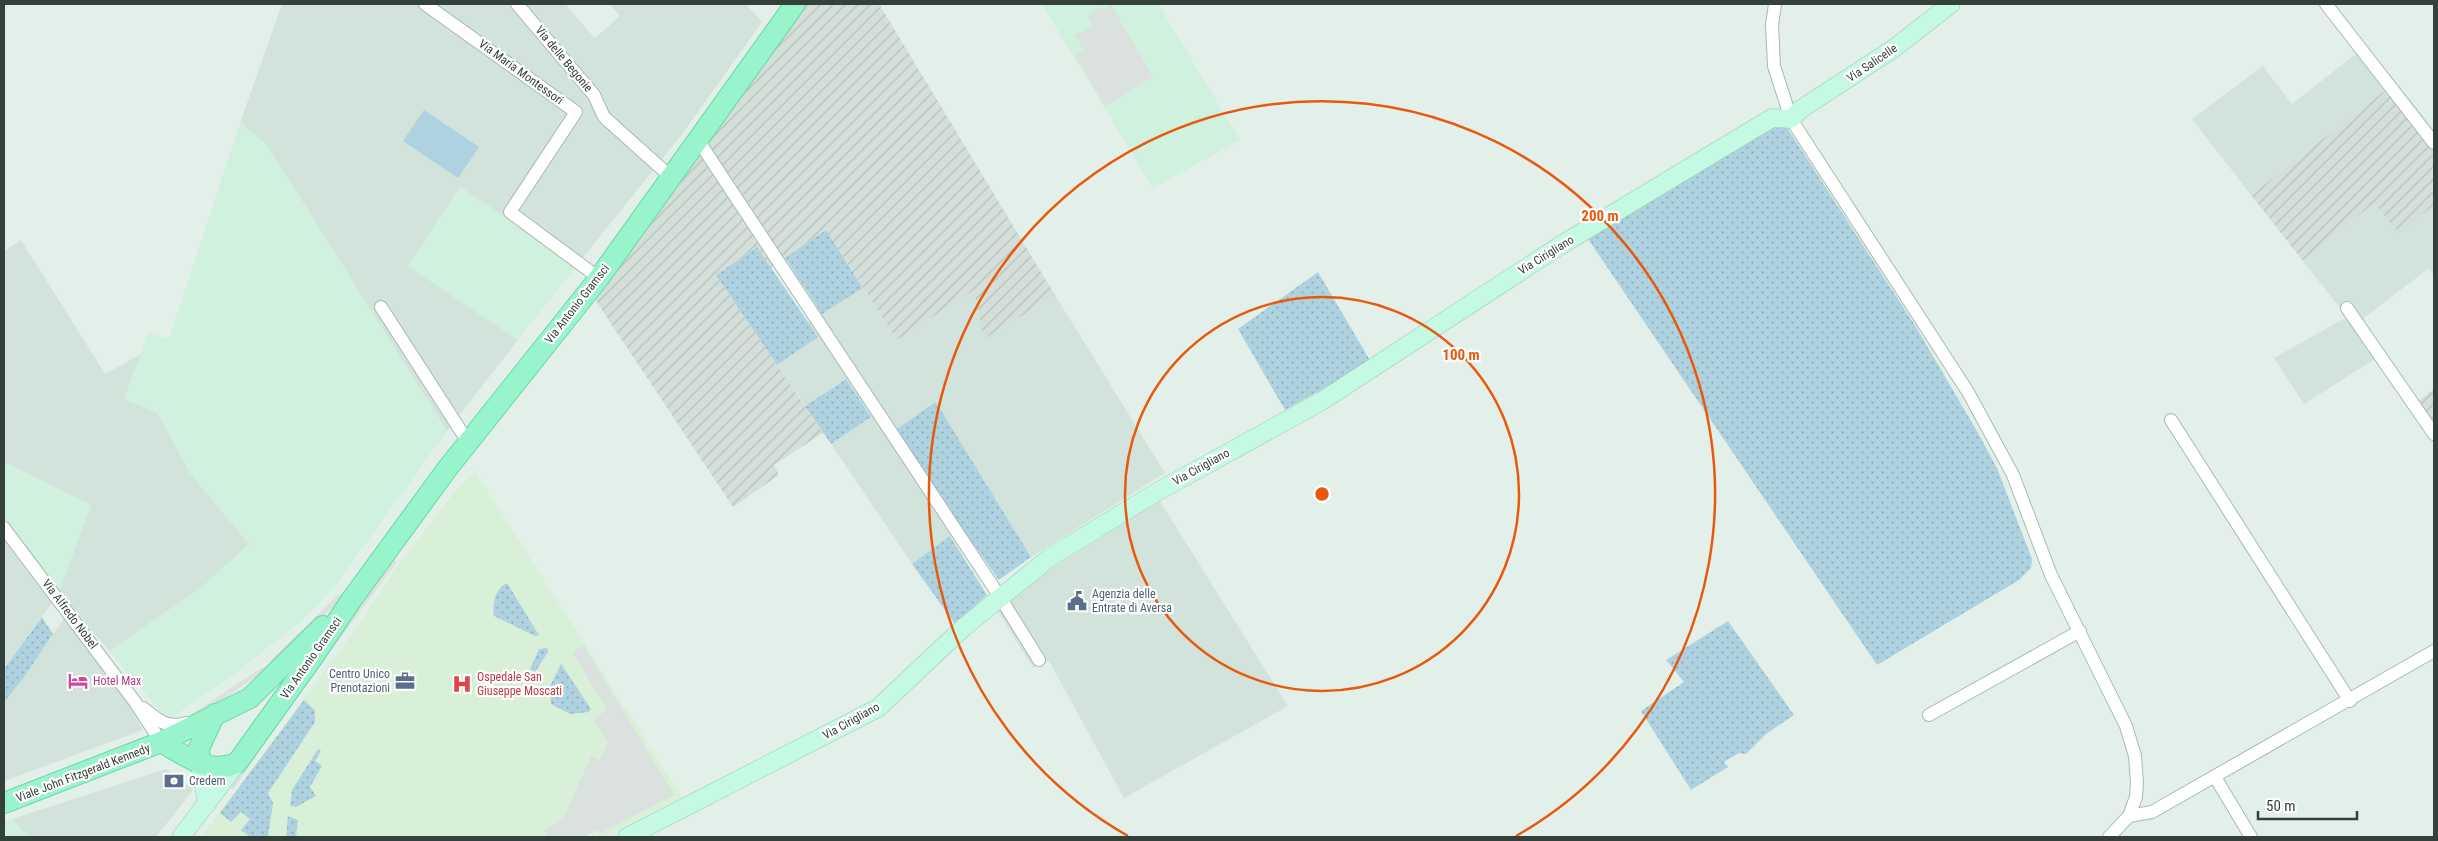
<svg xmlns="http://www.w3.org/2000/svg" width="2438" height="841" font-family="'Roboto Condensed',sans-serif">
  <defs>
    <pattern id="industrial-furrows" width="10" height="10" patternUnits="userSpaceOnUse" patternTransform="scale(1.25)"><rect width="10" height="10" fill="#d5dfd9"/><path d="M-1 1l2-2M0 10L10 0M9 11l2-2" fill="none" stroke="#b7c1bb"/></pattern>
    <pattern id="grass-dots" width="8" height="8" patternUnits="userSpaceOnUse" patternTransform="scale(1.25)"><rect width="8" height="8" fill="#afd2e1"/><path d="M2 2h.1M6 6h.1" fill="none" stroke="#8facb7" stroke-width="1.8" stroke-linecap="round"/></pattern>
  </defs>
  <rect width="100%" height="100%" fill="#e3f0ea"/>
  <!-- residential -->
  <g fill="#d2e3db">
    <polygon points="282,4 565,4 595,38 620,16 609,4 746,4 762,22 680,137 577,265 460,187 408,266 518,340 447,431 266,144 240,123"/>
    <polygon points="2366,46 2396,82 2251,195 2192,119 2263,66 2292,104"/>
    <polygon points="2374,203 2420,215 2434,205 2434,276 2428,269 2365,317 2363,323 2383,354 2304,404 2274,358 2347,317 2303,261"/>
    <polygon points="21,240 105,374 141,354 124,399 158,413 190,473 249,544 201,588 109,651 59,592 91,505 4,462 4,251"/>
    <polygon points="863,288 897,340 974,289 984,338 1055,295 1165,473 1031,557 936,402 962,528 912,564 831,444 871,417 845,379 805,406 777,365 818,337 808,323"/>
    <polygon points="1160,501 1288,706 1124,798 1049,661 1033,668 997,610 1049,570"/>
    <polygon points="4,536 53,601 4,669"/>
    <polygon points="65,617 115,680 143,730 4,781 4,702 22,680"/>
    <polygon points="166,769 193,790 156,837 29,837 12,819"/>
  </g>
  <!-- commercial -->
  <g fill="#cff1dd">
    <polygon points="1042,4 1158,4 1240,140 1153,188"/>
    <polygon points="240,123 266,144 447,431 335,586 298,624 231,677 168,720 109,651 201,588 249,544 190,473 159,413 124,399 149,333 169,339"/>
    <polygon points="460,187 577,265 518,340 408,266"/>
    <polygon points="4,462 91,505 59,592 4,523"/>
    <polygon points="12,819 29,837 4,837 4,822"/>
  </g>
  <!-- industrial -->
  <g fill="url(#industrial-furrows)">
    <polygon points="801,4 879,4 1055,295 984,339 974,290 897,340 826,230 771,268 757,247 716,275 823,433 774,465 779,475 733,507 592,295"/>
    <polygon points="2396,82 2434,131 2434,205 2399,233 2374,203 2303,261 2251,195"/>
    <polygon points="2434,389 2434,426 2418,401"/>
  </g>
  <!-- medical -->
  <polygon fill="#d8f0d7" points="475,471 682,797 604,837 600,837 596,831 585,837 201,837 358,626 395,569 457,489"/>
  <!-- grass -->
  <g fill="url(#grass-dots)">
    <polygon points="1771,126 1786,126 1916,327 1978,433 1997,468 2032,559 2031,568 2019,580 1877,665 1588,239 1664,194"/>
    <polygon points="826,230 863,288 822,314 785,258"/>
    <polygon points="757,247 818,337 777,365 716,275"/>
    <polygon points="1318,272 1371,362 1285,410 1238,329"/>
    <polygon points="846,379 871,417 831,444 805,406"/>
    <polygon points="936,402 1031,557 999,580 962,528 897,429"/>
    <polygon points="950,536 987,595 955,624 912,564"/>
    <path d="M507,583l32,52 -4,1 -41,-20c-2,-11 1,-28 13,-33z"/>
    <polygon points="42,617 53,634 22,680 4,702 4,669"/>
    <polygon points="1728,621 1794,715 1766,734 1746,754 1739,753 1724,762 1728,767 1691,790 1641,711 1684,682 1666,660"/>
    <polygon points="547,648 548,652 535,672 530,669 539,649"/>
    <polygon points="561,664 591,709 589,712 570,714 551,704 550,686"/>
    <polygon points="304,700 315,710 315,722 268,793 273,803 268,837 250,837 241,830 250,819 241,812 231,822 220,813"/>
    <polygon points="318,749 321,751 315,761 322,766 310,787 316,796 296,807 290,806 292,790"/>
    <polygon points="288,816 298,820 296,837 286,837"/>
  </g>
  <!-- pitch -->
  <polygon fill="#afd2e1" points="424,110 479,147 458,178 403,141"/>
  <!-- parking -->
  <g fill="#dbe1de">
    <polygon points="1111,5 1153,77 1105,106 1075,56 1084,50 1075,36 1093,24 1088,16 1103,6 1105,9"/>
    <polygon points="392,558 397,562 303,688 298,685"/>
    <polygon points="339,594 343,597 274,664 271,660"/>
    <polygon points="584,646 674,795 601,833 598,829 585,837 546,837 545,830 563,819 591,756 600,760 608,743 594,720 607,709 572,652"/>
    <polygon points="263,667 266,670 229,695 189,720 187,717"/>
    <polygon points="297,696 233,790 227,784"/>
  </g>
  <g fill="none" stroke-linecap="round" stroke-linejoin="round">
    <defs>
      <g id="street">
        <polyline points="425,4 576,112 510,212 599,278"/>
        <polyline points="517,4 594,95 604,117 672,178"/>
        <polyline points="1775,4 1772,25 1774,66 1791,119 1968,392 2013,475 2051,575 2126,726 2135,756 2137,783 2136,797 2129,816"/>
        <polyline points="2326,4 2434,143"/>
        <polyline points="698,140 1000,597 1039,660"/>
        <polyline points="381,307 468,442"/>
        <polyline points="2347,308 2434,434"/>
        <polyline points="2171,420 2350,701"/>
        <polyline points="4,528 135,702 161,742"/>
        <path d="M143,708c16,12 22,21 44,15"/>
        <polyline points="1929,715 2080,631"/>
        <polyline points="2215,777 2251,837"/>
        <polyline points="2109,837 2129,816 2152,812 2434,651"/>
      </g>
      <g id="secondary">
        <polyline points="200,764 207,804"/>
        <polyline points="181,837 237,763"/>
        <polyline points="627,837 878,708 963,628 1049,558 1155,493 1322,401 1561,245 1772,118 1791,119 1801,109 1893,49 1951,4"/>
      </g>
      <g id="primary">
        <path d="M161,742c25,14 47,33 76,21l76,-106 39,-58 95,-130 152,-191 196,-274"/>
        <polyline points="200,764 199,748 215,714"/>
        <polyline points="4,803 161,742 250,698 323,626"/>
      </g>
    </defs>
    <!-- street casing -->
    <use href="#street" stroke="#a7bab0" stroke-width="14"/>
    <!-- secondary casing -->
    <use href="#secondary" stroke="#96ccb5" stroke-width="19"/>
    <!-- primary casing -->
    <use href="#primary" stroke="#6ad7a5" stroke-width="22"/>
    <!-- street -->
    <use href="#street" stroke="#fff" stroke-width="12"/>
    <!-- secondary -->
    <use href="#secondary" stroke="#c4f9e4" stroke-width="18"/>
    <!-- primary -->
    <use href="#primary" stroke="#98f4cb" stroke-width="20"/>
  </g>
  <!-- distance rings -->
  <g fill="none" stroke="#e8590c" stroke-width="2.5">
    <circle cx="1322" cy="494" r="197"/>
    <path d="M1128 836A393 393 0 1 1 1516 836"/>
  </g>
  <!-- icons -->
  <defs>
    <symbol id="civic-bare" viewBox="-9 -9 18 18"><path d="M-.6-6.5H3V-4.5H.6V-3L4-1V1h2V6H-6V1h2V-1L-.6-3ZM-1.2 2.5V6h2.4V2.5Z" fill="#5c6f8a" stroke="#fff" stroke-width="2.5" paint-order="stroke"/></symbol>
    <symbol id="hotel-bare" viewBox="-9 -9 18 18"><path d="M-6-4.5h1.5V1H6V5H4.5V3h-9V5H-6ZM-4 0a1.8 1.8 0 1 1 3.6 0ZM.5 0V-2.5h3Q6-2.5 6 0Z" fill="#d1479c" stroke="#fff" stroke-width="2.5" paint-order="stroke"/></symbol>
    <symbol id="office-bare" viewBox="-9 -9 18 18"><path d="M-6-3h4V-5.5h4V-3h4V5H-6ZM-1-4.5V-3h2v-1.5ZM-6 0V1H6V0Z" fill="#5c6f8a" stroke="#fff" stroke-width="2.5" paint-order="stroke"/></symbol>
    <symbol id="hospital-bare" viewBox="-9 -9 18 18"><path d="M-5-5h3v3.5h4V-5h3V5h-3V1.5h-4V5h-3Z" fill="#e0444e" stroke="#fff" stroke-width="2.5" paint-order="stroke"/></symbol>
    <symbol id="bank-bare" viewBox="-9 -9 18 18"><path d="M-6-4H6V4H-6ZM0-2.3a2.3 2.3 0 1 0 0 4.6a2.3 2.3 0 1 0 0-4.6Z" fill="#5c6f8a" stroke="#fff" stroke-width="2.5" paint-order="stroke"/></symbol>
  </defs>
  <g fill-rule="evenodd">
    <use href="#civic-bare" x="1063" y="587" width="28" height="28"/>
    <use href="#hotel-bare" x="64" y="667" width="28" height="28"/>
    <use href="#office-bare" x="391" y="667" width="28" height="28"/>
    <use href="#hospital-bare" x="448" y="670" width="28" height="28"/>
    <use href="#bank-bare" x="160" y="767" width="28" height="28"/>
  </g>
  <g text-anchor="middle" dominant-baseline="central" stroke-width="4.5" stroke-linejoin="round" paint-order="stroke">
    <!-- street labels -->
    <g font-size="12" fill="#34413a" stroke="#fff">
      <text transform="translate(564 59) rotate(50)">Via delle Begonie</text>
      <text transform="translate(1872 63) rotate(-34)">Via Salicelle</text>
      <text transform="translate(521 72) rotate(36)">Via Maria Montessori</text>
      <text transform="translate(1546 255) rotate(-32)">Via Cirigliano</text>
      <text transform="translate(577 304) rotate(-52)">Via Antonio Gramsci</text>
      <text transform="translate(1201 467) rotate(-29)">Via Cirigliano</text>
      <text transform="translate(70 614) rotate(53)">Via Alfredo Nobel</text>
      <text transform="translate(311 658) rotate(-55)">Via Antonio Gramsci</text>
      <text transform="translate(851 721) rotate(-29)">Via Cirigliano</text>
      <text transform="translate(83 773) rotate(-21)">Viale John Fitzgerald Kennedy</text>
    </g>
    <!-- service labels -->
    <g font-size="12" fill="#4e5e75" stroke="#fff" text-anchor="start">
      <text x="1092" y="594">Agenzia delle<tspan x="1092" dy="14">Entrate di Aversa</tspan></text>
      <text x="390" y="674" text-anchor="end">Centro Unico<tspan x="390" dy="14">Prenotazioni</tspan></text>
      <text x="189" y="781">Credem</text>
    </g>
    <!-- health labels -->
    <g font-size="12" fill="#be3a42" stroke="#fff" text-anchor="start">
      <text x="477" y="677">Ospedale San<tspan x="477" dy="14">Giuseppe Moscati</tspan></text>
    </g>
    <!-- hotel labels -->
    <g font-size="12" fill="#b23c85" stroke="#fff" text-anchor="start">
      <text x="93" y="681">Hotel Max</text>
    </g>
  </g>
  <circle cx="1322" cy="494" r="8" fill="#e8590c" stroke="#fff" stroke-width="2.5"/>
  <g font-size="15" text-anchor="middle" font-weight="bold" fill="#e8590c" stroke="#fff" stroke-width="4.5" stroke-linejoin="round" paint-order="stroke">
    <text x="1600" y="221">200 m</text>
    <text x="1461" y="360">100 m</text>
  </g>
  <!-- border -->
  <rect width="2438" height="841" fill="none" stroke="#34413a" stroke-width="10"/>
  <!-- scale -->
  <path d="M2258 811v8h99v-8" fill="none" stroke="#34413a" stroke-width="2.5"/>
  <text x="2266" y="811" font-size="15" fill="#34413a" stroke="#ffffff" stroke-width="4" paint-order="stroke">50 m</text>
</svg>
